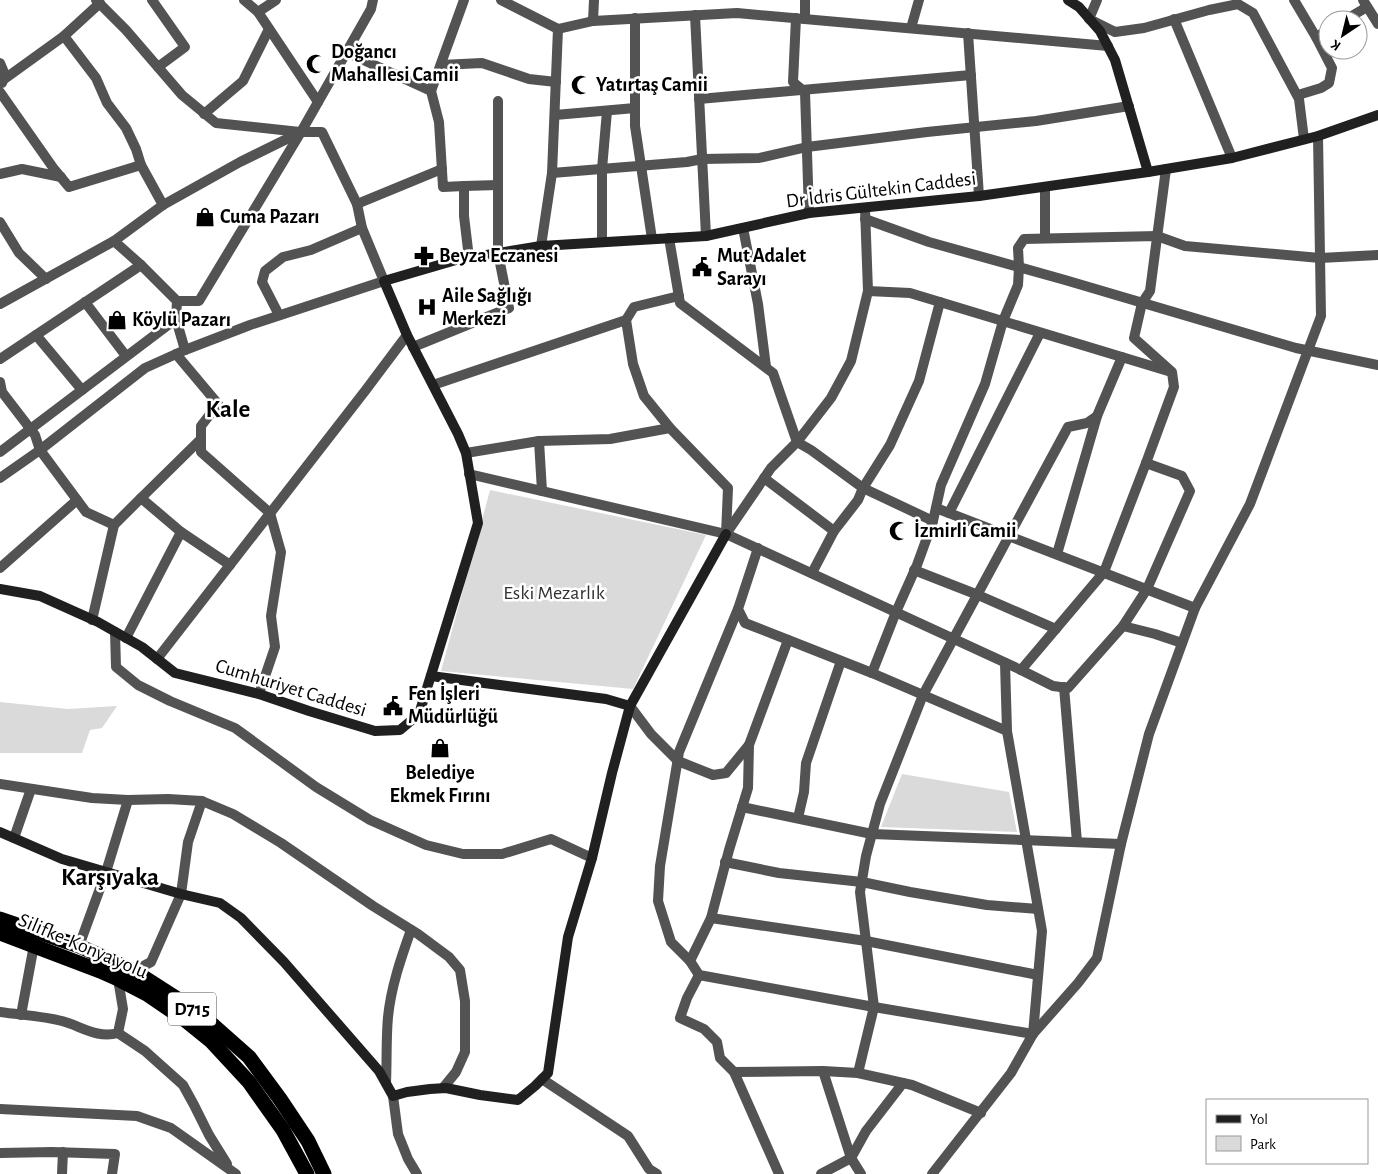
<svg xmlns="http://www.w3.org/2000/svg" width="1378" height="1174" font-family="'Alegreya Sans',sans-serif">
  <rect width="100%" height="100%" fill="#fff"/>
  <!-- green -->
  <g fill="#dadada">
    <polygon points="490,490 706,535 633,689 441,671"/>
    <polygon points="0,702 68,709 117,706 102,728 90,730 82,753 0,753"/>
    <polygon points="902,774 1009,792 1017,832 881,827"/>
  </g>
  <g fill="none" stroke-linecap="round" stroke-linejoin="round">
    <!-- street -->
    <g stroke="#535353" stroke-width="10">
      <polyline points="96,0 126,30 182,95 216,123 300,132"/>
      <polyline points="152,0 185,47 158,67"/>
      <polyline points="244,0 258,12 318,102"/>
      <polyline points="501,0 558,29 593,21 737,13 1108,46"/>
      <polyline points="805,0 805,19"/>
      <polyline points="1097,0 1089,19 1115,32 1144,28 1209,10 1238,4 1253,13 1299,99 1304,139"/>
      <polyline points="1294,0 1316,37 1332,68 1329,83 1321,88 1298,95"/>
      <polyline points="1363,0 1378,24"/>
      <polyline points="100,3 64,36 96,78 107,103 126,128 136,149 141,165"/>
      <polyline points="258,12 276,0"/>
      <polyline points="695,15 706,236"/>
      <polyline points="635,18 635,126 652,239"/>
      <polyline points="796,18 793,82 805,92 809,213"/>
      <polyline points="1174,19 1232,158"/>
      <polyline points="1345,20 1367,7"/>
      <polyline points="593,21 594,0"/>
      <polyline points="911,28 919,0"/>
      <polyline points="968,33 979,196"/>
      <polyline points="1316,37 1328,30"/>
      <polyline points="346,52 431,91 439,122 443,187 464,186 464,216 469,258"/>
      <polyline points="0,63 5,75 2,83"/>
      <polyline points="441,65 482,63 529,79 556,82"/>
      <polyline points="3,80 64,36"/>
      <polyline points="431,91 464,0"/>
      <polyline points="0,92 54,169 69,187 141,165 163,205"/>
      <polyline points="699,99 971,75"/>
      <polyline points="204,114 243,81 269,29"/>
      <polyline points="555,115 635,108"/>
      <polyline points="552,173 687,162 702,159 759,158 807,147 927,132 1036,121 1129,106"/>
      <polyline points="0,174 22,169 61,177"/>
      <polyline points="464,186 498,185"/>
      <polyline points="357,204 442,169"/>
      <polyline points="865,219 929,242 1065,280 1296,348 1378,365"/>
      <polyline points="0,222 19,253 46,279"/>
      <polyline points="743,228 758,304 766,367"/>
      <polyline points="669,238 680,303 773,373 797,442 811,450 863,488 933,521"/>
      <polyline points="1045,238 1045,187"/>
      <polyline points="602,242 602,169 607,111"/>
      <polyline points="541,246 552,173 558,29"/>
      <polyline points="868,291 910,293 1168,371"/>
      <polyline points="177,301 199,301 301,132 371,9 373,0"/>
      <polyline points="85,302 126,356"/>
      <polyline points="0,304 114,241 141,265 177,301 176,319 185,350"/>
      <polyline points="279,315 262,282 265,271 283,257 311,250 362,228"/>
      <polyline points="626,320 634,307 679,296"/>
      <polyline points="36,335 82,390"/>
      <polyline points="413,347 509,308 498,253 498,101"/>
      <polyline points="176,354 218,404 201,426 201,452 270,513 281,552 271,616 275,647 259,694"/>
      <polyline points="0,359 141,265"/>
      <polyline points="0,382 2,392 35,435 40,450 86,512 114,525 141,498 181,532"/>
      <polyline points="433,385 626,320 633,364 644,396 670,428 728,488 726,534 1021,670 1104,572 1146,463 1174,387 1172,372 1134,338 1142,303 1150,291 1166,169"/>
      <polyline points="539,441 542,491"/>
      <polyline points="0,452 176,319"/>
      <polyline points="466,453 539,441 610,439 670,428"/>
      <polyline points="469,474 726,534 771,468 797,442 831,398 851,361 868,291 865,209"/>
      <polyline points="0,478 40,450 145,368 185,350 250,325 384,281 362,228 357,204 322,132 301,132 240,162 163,205 114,241"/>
      <polyline points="764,478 834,531"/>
      <polyline points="141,498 201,439"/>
      <polyline points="936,508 1195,608"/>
      <polyline points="949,513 1040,333"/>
      <polyline points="758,548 738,609 745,623 872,673 1007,731"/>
      <polyline points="1057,554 1097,416"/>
      <polyline points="0,568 77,500"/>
      <polyline points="914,570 978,595 1056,629"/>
      <polyline points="812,573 834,531 858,500 863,488 890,445 919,381 940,302"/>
      <polyline points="738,609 679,752 660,866 658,901 671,942 690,961 699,975 874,1007 1033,1034"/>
      <polyline points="92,620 114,525"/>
      <polyline points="1123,626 1155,634 1182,643"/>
      <polyline points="115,632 116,667 138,685 170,701 235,728 316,787 370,820 426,845 463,854 502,854 551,839 592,858"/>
      <polyline points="126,638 181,532 230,565"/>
      <polyline points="157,659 365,391 407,335"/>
      <polyline points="1005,663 1007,731 1042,931 1033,1034"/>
      <polyline points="1021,670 1053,686 1068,688 1123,626 1147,589 1190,491 1182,476 1146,463"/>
      <polyline points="872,673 896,612 917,565 933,521 941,485 985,384 1003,321 1018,285 1019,267 1018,248 1024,239 1157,236 1185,246 1320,258 1378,255"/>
      <polyline points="1064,687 1077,842"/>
      <polyline points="630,706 651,734 678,761 713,775 726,773 749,745"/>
      <polyline points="0,784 92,798 128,800 168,799 202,801 188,842 181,894 151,962 134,971"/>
      <polyline points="202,801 233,814 281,843 373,906 418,934 449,957 460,970 465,1001 465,1052 456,1072 443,1088"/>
      <polyline points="742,807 872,834 1121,844"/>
      <polyline points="798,818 804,792 806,763 841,661"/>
      <polyline points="14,838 31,789"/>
      <polyline points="725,862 779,873 862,882 910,892 987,905 1038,909"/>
      <polyline points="711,918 866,941 1038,975"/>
      <polyline points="79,946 106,872 128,800"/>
      <polyline points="690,961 711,918 729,850 748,788 749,745 788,640"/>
      <polyline points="699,975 687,998 680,1018 704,1029 717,1042 720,1058 734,1072 779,1174"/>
      <path d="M0,1012c20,3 43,4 62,9 19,5 35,18 56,12l5,-24 -5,-30"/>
      <polyline points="21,1015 34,945"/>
      <polyline points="118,1033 145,1051 183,1085 194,1105 209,1135 227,1164"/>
      <polyline points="734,1072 823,1071 858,1073 912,1085 981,1113"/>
      <polyline points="858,1073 874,1007 860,892 866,856 880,804 923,695 1068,427 1087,423 1097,416 1122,357"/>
      <polyline points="542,1079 628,1136 649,1169 657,1174"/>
      <path d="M386,1083c1,-22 0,-44 2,-66 3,-30 13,-59 23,-87"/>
      <polyline points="393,1096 398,1134 408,1159 417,1174"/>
      <polyline points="0,1109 137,1116 171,1128 236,1174"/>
      <polyline points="0,1153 52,1152 115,1154 112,1174"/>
      <polyline points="62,1174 63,1152"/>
      <polyline points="821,1174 851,1158 823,1071"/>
      <polyline points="861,1174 851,1158 866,1131 903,1083"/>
      <polyline points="932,1174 1011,1073 1033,1034 1078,983 1097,958 1121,844 1149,734 1195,608 1250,504 1321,316 1318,136"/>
    </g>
    <!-- secondary -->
    <g stroke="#202020" stroke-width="10">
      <polyline points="1068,0 1079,7 1100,31 1115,60 1148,172"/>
      <polyline points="0,589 40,596 98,622 142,647 175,673 259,694 309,711 375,731 400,730 419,714 478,523 466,453 458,434 407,335 384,281 456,260 541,246 706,236 809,213 979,196 1148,172 1232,158 1318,136 1378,115"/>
      <polyline points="431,676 606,699 630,706"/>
      <polyline points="0,832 62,859 181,894 220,903 241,918 284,962 379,1071 393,1096 407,1092 430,1089 446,1088 480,1095 518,1100 535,1086 548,1073 568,937 592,858 612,773 630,706 726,534"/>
    </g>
    <!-- highway -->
    <g stroke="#000" stroke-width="15">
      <polyline points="0,919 79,946 134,971 187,1005 214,1026 249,1057 280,1099 308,1141 324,1174"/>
      <polyline points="0,933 100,971 118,979 147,994 185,1020 211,1041 249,1082 283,1130 307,1174"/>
    </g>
  </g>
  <!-- icons -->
  <defs>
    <symbol id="mosque-bare" viewBox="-9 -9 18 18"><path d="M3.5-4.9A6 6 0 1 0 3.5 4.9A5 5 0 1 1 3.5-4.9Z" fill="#000" stroke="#fff" stroke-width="2.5" paint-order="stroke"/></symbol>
    <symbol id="shop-bare" viewBox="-9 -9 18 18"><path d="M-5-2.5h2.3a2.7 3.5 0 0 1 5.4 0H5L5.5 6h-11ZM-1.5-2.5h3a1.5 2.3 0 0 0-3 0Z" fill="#000" stroke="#fff" stroke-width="2.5" paint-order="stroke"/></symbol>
    <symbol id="pharmacy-bare" viewBox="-9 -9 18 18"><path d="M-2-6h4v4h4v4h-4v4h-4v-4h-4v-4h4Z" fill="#000" stroke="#fff" stroke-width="2.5" paint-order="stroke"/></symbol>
    <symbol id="civic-bare" viewBox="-9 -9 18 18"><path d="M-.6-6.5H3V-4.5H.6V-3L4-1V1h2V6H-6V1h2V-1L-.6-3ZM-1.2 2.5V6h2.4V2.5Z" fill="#000" stroke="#fff" stroke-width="2.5" paint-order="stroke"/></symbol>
    <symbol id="hospital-bare" viewBox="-9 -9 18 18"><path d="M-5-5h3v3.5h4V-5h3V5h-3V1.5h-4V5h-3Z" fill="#000" stroke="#fff" stroke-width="2.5" paint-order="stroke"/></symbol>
  </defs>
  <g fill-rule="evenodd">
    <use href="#mosque-bare" x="302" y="50" width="28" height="28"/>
    <use href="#mosque-bare" x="567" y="71" width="28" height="28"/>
    <use href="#shop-bare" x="191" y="203" width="28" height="28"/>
    <use href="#pharmacy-bare" x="410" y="242" width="28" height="28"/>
    <use href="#civic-bare" x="688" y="253" width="28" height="28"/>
    <use href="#hospital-bare" x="413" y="293" width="28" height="28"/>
    <use href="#shop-bare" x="103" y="306" width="28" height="28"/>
    <use href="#mosque-bare" x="885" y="517" width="28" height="28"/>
    <use href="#civic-bare" x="379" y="692" width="28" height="28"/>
    <use href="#shop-bare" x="426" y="734" width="28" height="28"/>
  </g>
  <g text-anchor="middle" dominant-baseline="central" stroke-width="5" stroke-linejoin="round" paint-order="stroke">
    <!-- shield labels -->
    <rect fill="#fff" stroke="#4c4c4c" stroke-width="1" x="168" y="992.5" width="48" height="33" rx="4"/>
    <g font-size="19" font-weight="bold" fill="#000">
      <text x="192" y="1009">D715</text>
    </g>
    <!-- poi labels -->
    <g font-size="20" font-weight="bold" fill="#000" stroke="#fff" text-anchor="start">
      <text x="331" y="52">Doğancı<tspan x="331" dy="23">Mahallesi Camii</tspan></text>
      <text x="596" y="85">Yatırtaş Camii</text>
      <text x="220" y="217">Cuma Pazarı</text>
      <text x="439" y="256">Beyza Eczanesi</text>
      <text x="717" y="256">Mut Adalet<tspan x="717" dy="23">Sarayı</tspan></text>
      <text x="442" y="296">Aile Sağlığı<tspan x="442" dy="23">Merkezi</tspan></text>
      <text x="132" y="320">Köylü Pazarı</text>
      <text x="914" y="531">İzmirli Camii</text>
      <text x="408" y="694">Fen İşleri<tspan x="408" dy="23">Müdürlüğü</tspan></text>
      <text x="440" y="773" text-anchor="middle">Belediye<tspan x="440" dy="23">Ekmek Fırını</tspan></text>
    </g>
    <!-- street labels -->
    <g font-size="20" fill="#000" stroke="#fff">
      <text transform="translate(881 190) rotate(-7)">Dr İdris Gültekin Caddesi</text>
      <text transform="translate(291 688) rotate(17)">Cumhuriyet Caddesi</text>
      <text transform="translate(83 946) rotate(23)">Silifke-Konya yolu</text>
    </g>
    <!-- park labels -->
    <g font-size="20" fill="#313131" stroke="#fff">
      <text x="554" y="593">Eski Mezarlık</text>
    </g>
    <!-- district labels -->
    <g font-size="25" font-weight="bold" fill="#000" stroke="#fff">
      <text x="228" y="409">Kale</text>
      <text x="110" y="877">Karşıyaka</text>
    </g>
  </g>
  <!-- legend -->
  <rect x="1206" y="1099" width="162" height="65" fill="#ffffff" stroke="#999999"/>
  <rect x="1216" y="1115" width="25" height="8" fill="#202020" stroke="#999999"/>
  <text x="1250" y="1124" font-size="15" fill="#000000">Yol</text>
  <rect x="1216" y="1136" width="25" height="15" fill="#dadada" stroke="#999999"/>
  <text x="1250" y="1149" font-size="15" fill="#000000">Park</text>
  <!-- north arrow -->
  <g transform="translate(1343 35) rotate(215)"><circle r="24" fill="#ffffff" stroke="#999999"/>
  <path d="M0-4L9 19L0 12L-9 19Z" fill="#000000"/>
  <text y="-8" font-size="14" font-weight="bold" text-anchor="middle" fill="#000000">K</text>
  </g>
</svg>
